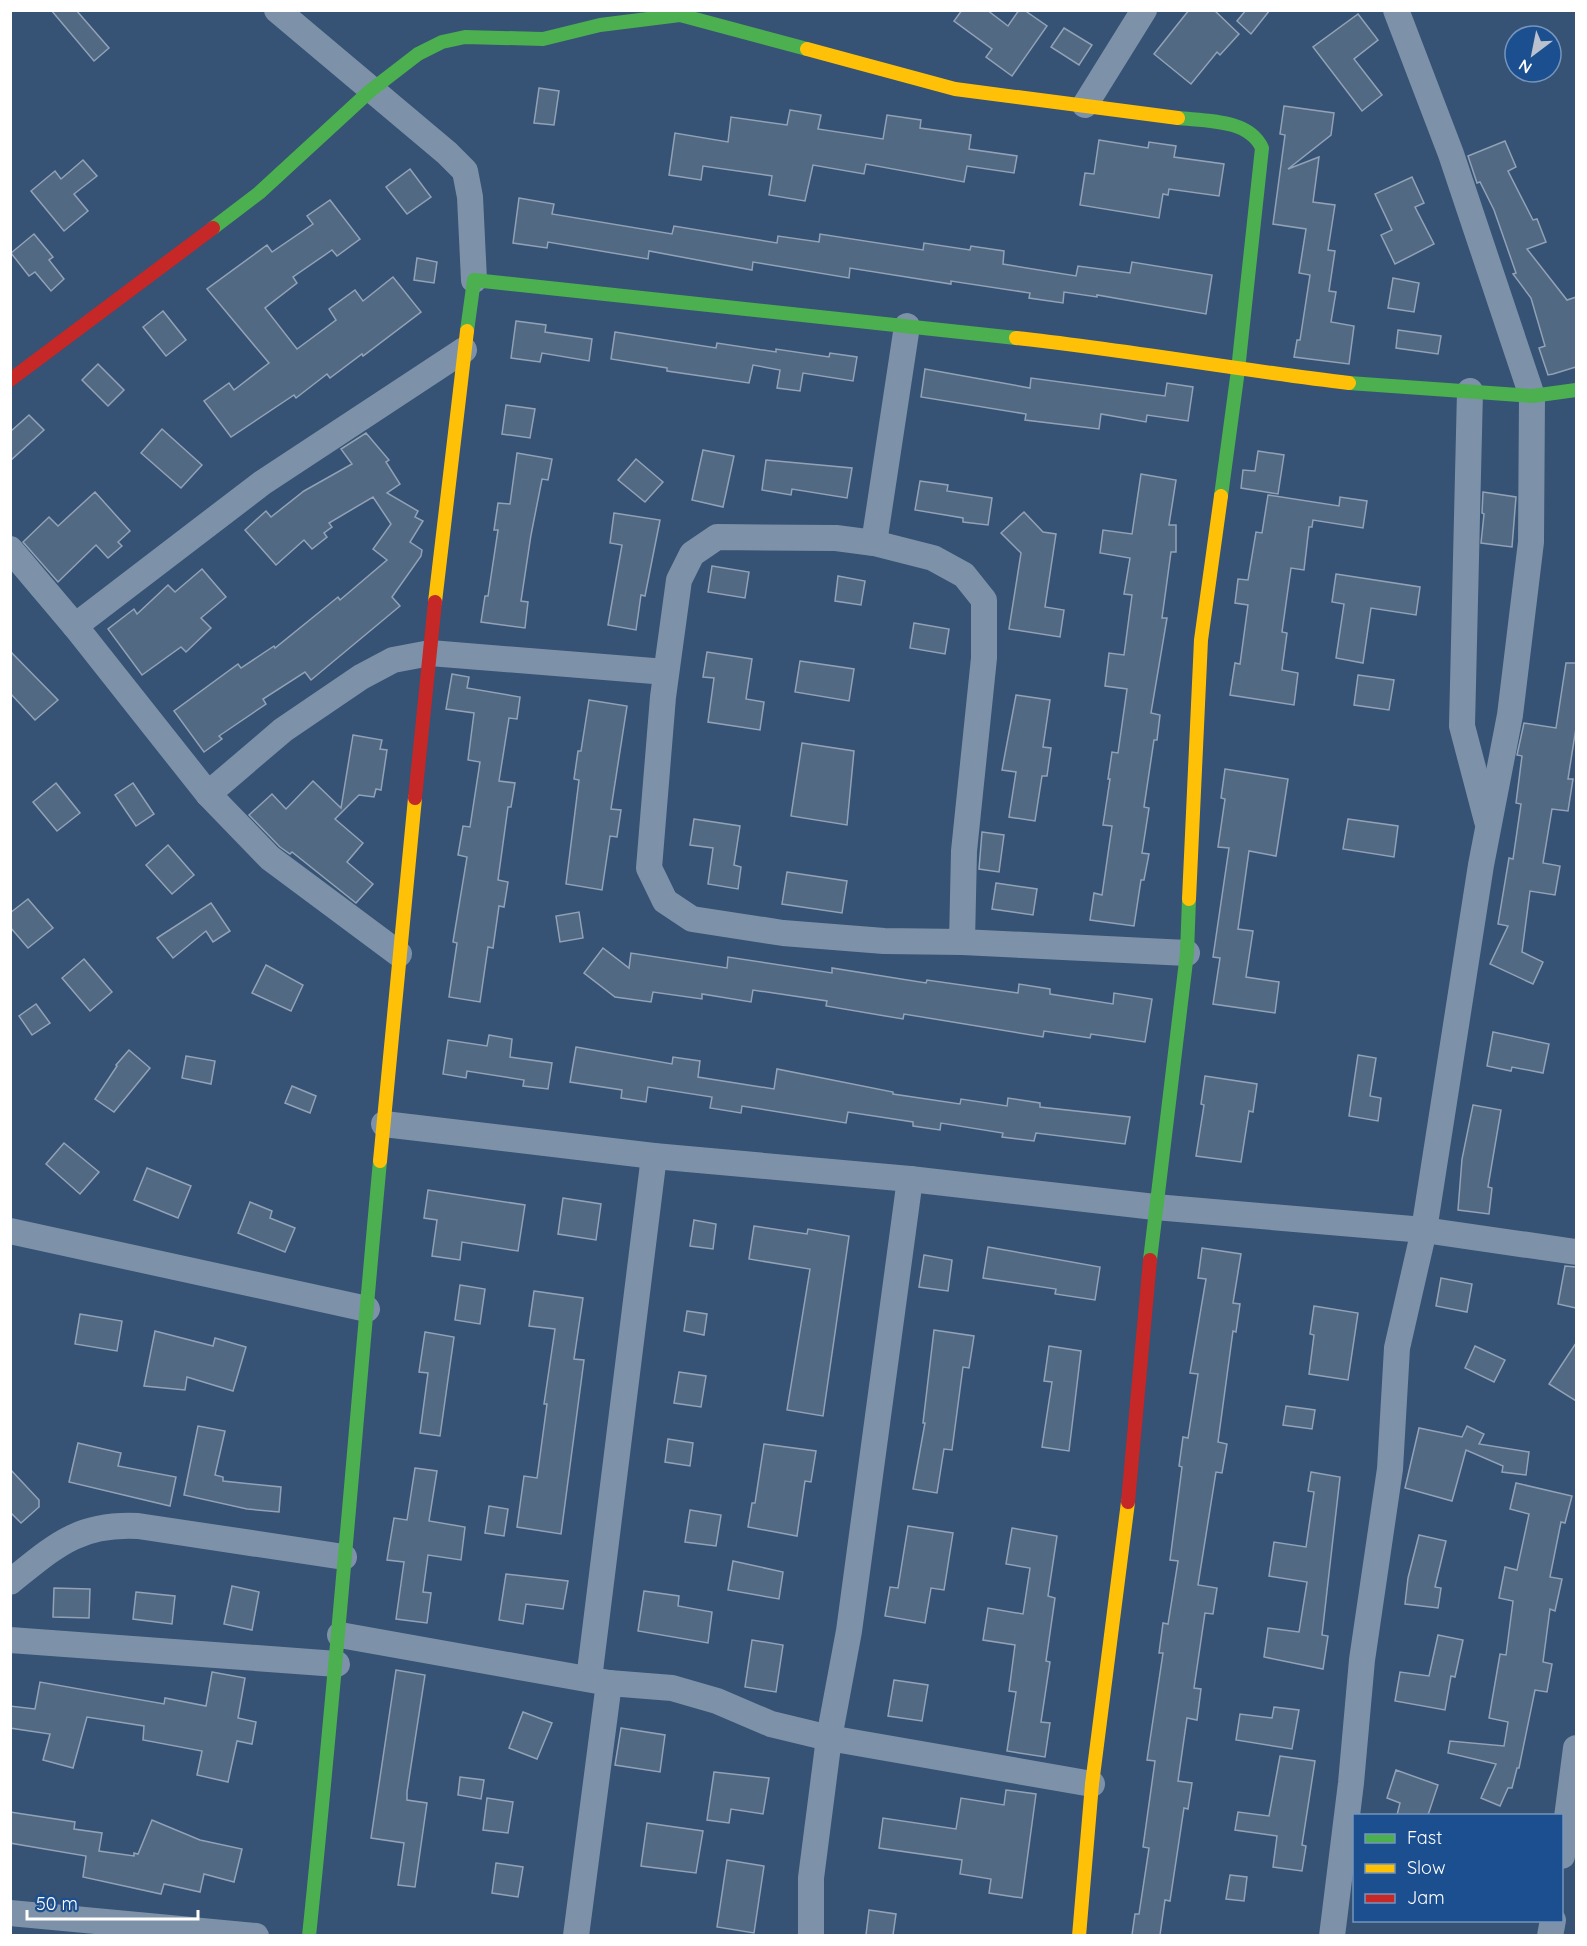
<svg xmlns="http://www.w3.org/2000/svg" width="1587" height="1946" font-family="Quicksand,sans-serif">
  <rect width="100%" height="100%" fill="#365274"/>
  <!-- building -->
  <g fill="#526984" stroke="#92a2b6" stroke-width="1.5">
    <polygon points="51,10 76,10 109,48 94,61"/>
    <polygon points="962,10 987,10 1008,26 1019,10 1024,10 1047,26 1012,76 986,57 992,49 954,21"/>
    <polygon points="1189,10 1214,10 1239,34 1220,55 1217,52 1191,84 1154,54"/>
    <polygon points="1246,10 1270,10 1251,34 1237,21"/>
    <polygon points="1358,14 1378,40 1354,59 1382,95 1362,111 1313,47"/>
    <polygon points="1064,28 1092,45 1079,65 1051,47"/>
    <polygon points="539,88 559,91 554,125 534,123"/>
    <polygon points="1284,106 1334,113 1331,135 1288,169 1319,157 1313,202 1335,205 1328,250 1335,251 1329,291 1336,292 1331,322 1354,326 1349,364 1294,357 1297,340 1300,340 1310,275 1299,273 1306,229 1273,224 1285,135 1280,134"/>
    <polygon points="790,110 821,115 818,129 883,139 887,115 921,120 920,128 971,135 969,149 1017,156 1014,173 967,166 964,182 866,164 864,174 813,165 805,201 769,195 772,176 703,166 701,180 669,175 675,133 728,142 731,117 787,125"/>
    <polygon points="1099,140 1148,148 1149,142 1176,146 1174,157 1224,164 1219,196 1169,189 1168,195 1163,194 1159,218 1080,205 1085,173 1094,174"/>
    <polygon points="1505,141 1516,167 1508,171 1533,220 1537,219 1546,242 1527,249 1567,300 1576,297 1576,367 1553,374 1548,375 1539,348 1545,346 1531,298 1513,274 1516,273 1494,210 1480,182 1477,183 1468,156"/>
    <polygon points="83,160 97,176 74,194 88,211 64,231 31,191 55,171 61,179"/>
    <polygon points="410,169 431,197 407,214 386,187"/>
    <polygon points="1412,177 1424,203 1415,207 1434,244 1395,264 1381,235 1392,230 1375,194"/>
    <polygon points="519,198 554,204 552,214 672,234 674,226 777,243 778,236 819,242 820,234 923,250 924,243 970,250 971,246 1004,251 1003,264 1076,276 1078,266 1130,273 1132,262 1212,275 1206,314 1097,295 1097,297 1064,292 1063,303 1029,298 1030,293 951,281 951,284 850,268 849,278 753,262 752,270 649,251 648,259 548,242 547,248 513,243"/>
    <polygon points="330,200 360,239 337,256 332,250 293,277 297,283 265,308 297,349 336,320 329,309 355,290 363,301 393,277 421,312 363,356 362,354 330,378 327,374 296,398 294,395 231,437 204,401 229,383 234,390 269,363 207,289 267,245 272,252 313,224 307,216"/>
    <polygon points="34,234 53,257 49,260 64,279 51,291 35,272 29,276 11,253"/>
    <polygon points="417,258 437,262 434,283 414,280"/>
    <polygon points="1393,278 1419,283 1414,312 1388,308"/>
    <polygon points="163,311 186,340 166,356 143,327"/>
    <polygon points="516,321 546,325 545,332 592,339 589,361 542,353 540,362 511,358"/>
    <polygon points="1398,330 1441,336 1438,354 1396,348"/>
    <polygon points="615,332 716,348 717,343 776,352 776,349 829,357 830,353 857,357 853,381 803,373 800,391 777,388 780,370 753,365 749,383 667,371 667,368 611,359"/>
    <polygon points="98,364 124,390 108,406 82,380"/>
    <polygon points="925,369 1030,388 1031,378 1165,396 1167,383 1193,387 1188,421 1147,415 1146,422 1101,414 1099,429 1025,420 1026,414 921,397"/>
    <polygon points="506,405 535,409 530,438 502,434"/>
    <polygon points="29,415 44,430 10,461 10,432"/>
    <polygon points="162,429 202,465 181,488 141,453"/>
    <polygon points="366,433 389,460 386,462 400,484 387,493 418,511 415,517 423,521 410,542 422,550 421,556 392,597 400,606 311,680 305,672 263,699 266,704 219,736 222,739 204,752 174,711 238,664 241,668 274,646 275,648 338,597 340,600 387,560 373,549 391,524 373,497 329,523 332,527 324,533 327,537 312,549 304,540 276,565 245,530 266,511 271,517 304,491 352,464 341,449"/>
    <polygon points="703,450 734,456 723,507 692,500"/>
    <polygon points="1258,451 1284,455 1278,494 1241,488 1243,470 1255,471"/>
    <polygon points="517,453 552,459 548,480 542,479 531,535 521,601 528,602 525,628 481,622 485,596 488,596 498,530 494,530 498,503 510,504"/>
    <polygon points="636,459 663,482 645,502 618,480"/>
    <polygon points="766,460 852,468 847,498 792,489 791,495 762,490"/>
    <polygon points="1141,474 1176,480 1169,525 1176,525 1176,552 1171,552 1162,618 1167,618 1151,713 1160,715 1157,740 1154,740 1144,807 1149,808 1142,853 1149,854 1144,880 1141,880 1134,926 1090,920 1094,893 1102,895 1112,826 1103,825 1110,779 1108,779 1112,752 1118,753 1127,689 1105,686 1109,653 1124,655 1132,595 1124,594 1130,558 1100,553 1103,530 1132,534"/>
    <polygon points="920,481 948,485 947,491 992,498 988,525 963,522 963,518 915,510"/>
    <polygon points="95,492 130,531 118,542 122,546 108,558 96,545 58,582 23,542 49,517 58,526"/>
    <polygon points="1483,492 1516,497 1512,547 1481,543 1484,514 1482,513"/>
    <polygon points="1268,495 1339,506 1340,497 1367,501 1363,528 1313,520 1312,527 1309,527 1304,570 1291,568 1282,632 1287,633 1282,670 1298,673 1294,705 1230,695 1235,663 1240,664 1248,605 1235,603 1238,579 1248,580 1256,532 1262,533"/>
    <polygon points="1024,512 1043,532 1056,534 1045,607 1064,610 1060,637 1009,629 1021,553 1001,533"/>
    <polygon points="614,513 660,520 645,596 641,595 636,630 608,625 622,545 610,543"/>
    <polygon points="712,566 749,572 745,598 708,592"/>
    <polygon points="202,569 226,597 201,618 211,628 186,652 181,647 142,675 108,629 134,609 137,614 168,585 175,592"/>
    <polygon points="1336,574 1420,587 1416,615 1371,608 1363,663 1336,658 1344,604 1332,602"/>
    <polygon points="838,576 865,581 861,605 835,601"/>
    <polygon points="914,623 949,629 945,654 910,648"/>
    <polygon points="10,651 58,700 35,720 10,693"/>
    <polygon points="707,652 752,659 746,699 764,702 760,730 708,722 714,678 703,677"/>
    <polygon points="800,661 854,669 849,701 795,692"/>
    <polygon points="1566,663 1576,663 1576,728 1568,779 1573,779 1568,811 1552,809 1543,863 1560,866 1555,895 1530,891 1522,952 1543,962 1533,984 1490,964 1508,926 1498,924 1509,858 1513,859 1521,804 1516,803 1522,756 1517,755 1524,723 1556,728"/>
    <polygon points="452,674 469,677 467,688 520,697 517,719 509,718 499,781 515,783 511,807 508,807 498,880 508,882 504,907 499,906 493,948 488,947 480,1002 449,997 457,943 453,942 467,857 458,855 463,826 470,827 480,762 468,760 474,713 446,709"/>
    <polygon points="1358,675 1394,680 1389,710 1354,705"/>
    <polygon points="1016,695 1050,700 1043,747 1051,748 1047,776 1042,776 1035,821 1009,817 1016,772 1002,770"/>
    <polygon points="589,700 627,706 611,809 621,810 617,837 610,836 602,890 566,884 579,780 574,779 578,751 581,751"/>
    <polygon points="353,735 382,740 380,749 387,750 381,790 376,789 374,797 359,795 335,819 363,843 347,862 373,884 356,903 292,852 290,854 280,847 249,815 272,794 286,809 313,781 341,808"/>
    <polygon points="802,743 854,751 847,825 791,816"/>
    <polygon points="1225,769 1288,779 1276,856 1249,851 1238,929 1253,931 1246,977 1279,982 1275,1013 1213,1004 1220,958 1213,957 1229,848 1218,847 1225,799 1221,798"/>
    <polygon points="56,783 80,813 57,831 33,802"/>
    <polygon points="133,783 154,814 136,826 115,795"/>
    <polygon points="694,819 740,826 734,865 741,867 738,889 708,884 713,848 690,845"/>
    <polygon points="1348,819 1398,826 1394,857 1343,849"/>
    <polygon points="982,832 1004,835 999,872 979,869"/>
    <polygon points="168,845 194,875 172,894 146,865"/>
    <polygon points="787,872 847,881 842,913 782,904"/>
    <polygon points="996,883 1037,889 1033,915 992,909"/>
    <polygon points="28,899 53,928 28,948 10,927 10,913"/>
    <polygon points="211,903 230,931 213,942 206,931 173,958 157,938"/>
    <polygon points="579,912 583,938 560,942 556,916"/>
    <polygon points="603,948 629,968 631,953 727,968 728,957 832,973 832,968 926,983 927,980 1018,993 1019,984 1050,989 1050,994 1113,1004 1114,993 1152,999 1145,1042 1091,1034 1090,1038 1044,1031 1043,1037 904,1014 903,1019 826,1006 827,1001 753,990 751,1002 702,994 702,999 653,992 651,1002 615,997 584,973"/>
    <polygon points="84,959 112,992 90,1011 62,978"/>
    <polygon points="266,965 303,985 291,1011 252,993"/>
    <polygon points="36,1004 50,1023 32,1035 19,1016"/>
    <polygon points="1493,1032 1549,1044 1543,1073 1512,1067 1511,1071 1487,1066"/>
    <polygon points="489,1035 512,1039 510,1057 552,1063 548,1089 523,1086 524,1080 467,1071 466,1078 443,1074 448,1040 487,1046"/>
    <polygon points="576,1047 672,1064 673,1057 700,1061 698,1077 774,1089 777,1069 893,1092 893,1094 960,1104 961,1099 1007,1106 1008,1098 1040,1103 1040,1107 1130,1117 1125,1144 1036,1133 1034,1141 1002,1137 1003,1133 941,1123 940,1130 913,1126 913,1122 848,1112 846,1123 742,1106 741,1113 710,1108 712,1097 648,1087 646,1102 621,1098 622,1090 570,1082"/>
    <polygon points="129,1050 150,1068 114,1112 95,1099 117,1066 116,1065"/>
    <polygon points="1358,1055 1376,1058 1370,1096 1381,1098 1378,1121 1349,1116"/>
    <polygon points="186,1056 215,1061 211,1084 182,1078"/>
    <polygon points="1205,1076 1257,1084 1253,1112 1249,1111 1241,1162 1196,1156 1204,1105 1201,1104"/>
    <polygon points="292,1086 316,1096 310,1113 285,1103"/>
    <polygon points="1473,1105 1501,1110 1488,1187 1492,1188 1489,1214 1458,1210 1462,1159"/>
    <polygon points="64,1143 99,1172 80,1194 46,1164"/>
    <polygon points="147,1168 191,1186 178,1218 134,1200"/>
    <polygon points="428,1190 525,1205 518,1251 462,1242 460,1260 432,1256 437,1220 424,1218"/>
    <polygon points="563,1198 601,1204 596,1240 558,1234"/>
    <polygon points="250,1202 272,1211 270,1218 295,1228 285,1252 238,1233"/>
    <polygon points="694,1220 716,1224 713,1249 690,1246"/>
    <polygon points="754,1226 807,1234 808,1229 849,1236 823,1416 787,1410 810,1269 749,1259"/>
    <polygon points="988,1247 1100,1267 1095,1300 1055,1294 1056,1289 983,1278"/>
    <polygon points="1202,1248 1241,1254 1233,1303 1240,1304 1236,1332 1233,1331 1218,1442 1227,1444 1222,1473 1216,1472 1198,1585 1217,1588 1213,1614 1205,1613 1194,1688 1201,1689 1197,1720 1187,1718 1178,1781 1192,1783 1188,1809 1184,1808 1170,1901 1165,1900 1160,1935 1132,1935 1135,1914 1139,1914 1149,1848 1143,1847 1155,1761 1147,1760 1163,1653 1159,1653 1163,1623 1168,1624 1178,1561 1170,1560 1182,1467 1179,1466 1183,1437 1188,1438 1198,1374 1190,1373 1206,1279 1198,1278"/>
    <polygon points="924,1255 952,1260 948,1291 919,1287"/>
    <polygon points="1565,1266 1576,1267 1576,1308 1558,1304"/>
    <polygon points="1441,1278 1472,1284 1467,1312 1436,1306"/>
    <polygon points="460,1285 485,1289 480,1324 455,1320"/>
    <polygon points="534,1291 583,1298 574,1359 584,1360 561,1534 517,1527 524,1476 537,1478 547,1404 544,1404 555,1329 529,1326"/>
    <polygon points="1314,1306 1358,1313 1348,1380 1309,1374 1314,1335 1310,1334"/>
    <polygon points="687,1311 707,1314 704,1335 684,1331"/>
    <polygon points="80,1314 122,1321 117,1351 75,1344"/>
    <polygon points="934,1330 974,1336 969,1368 963,1367 952,1450 944,1449 937,1493 913,1489 925,1423 923,1423"/>
    <polygon points="155,1331 213,1346 215,1338 246,1347 233,1391 187,1377 185,1390 144,1386"/>
    <polygon points="425,1332 454,1337 440,1436 420,1433 428,1373 419,1372"/>
    <polygon points="1576,1343 1576,1401 1549,1384"/>
    <polygon points="1049,1346 1081,1351 1069,1451 1042,1447 1052,1382 1044,1381"/>
    <polygon points="1475,1346 1505,1360 1494,1382 1465,1368"/>
    <polygon points="679,1372 706,1376 701,1407 674,1403"/>
    <polygon points="1286,1406 1315,1410 1312,1429 1283,1425"/>
    <polygon points="198,1426 225,1431 215,1475 223,1477 223,1481 281,1487 279,1512 247,1509 184,1495"/>
    <polygon points="1467,1426 1484,1434 1479,1444 1529,1452 1526,1475 1502,1472 1503,1466 1466,1450 1452,1501 1405,1488 1419,1428 1462,1437"/>
    <polygon points="668,1439 693,1443 690,1466 665,1462"/>
    <polygon points="78,1443 121,1453 118,1466 176,1477 170,1506 69,1482"/>
    <polygon points="764,1444 816,1451 811,1482 805,1481 797,1536 748,1527 752,1503 755,1503"/>
    <polygon points="415,1468 437,1471 429,1521 465,1527 461,1560 428,1555 423,1592 431,1593 427,1623 396,1619 404,1562 387,1560 394,1518 407,1520"/>
    <polygon points="10,1469 39,1500 39,1507 21,1523 10,1512"/>
    <polygon points="1311,1472 1340,1477 1322,1635 1328,1636 1323,1669 1264,1657 1268,1628 1299,1632 1307,1582 1269,1576 1274,1542 1306,1547 1314,1492 1308,1491"/>
    <polygon points="1516,1483 1572,1496 1565,1523 1561,1522 1550,1577 1562,1579 1555,1611 1550,1609 1543,1662 1552,1664 1547,1692 1535,1690 1519,1768 1517,1768 1512,1788 1508,1788 1500,1806 1481,1798 1496,1764 1448,1753 1450,1741 1504,1746 1508,1722 1489,1718 1500,1654 1506,1655 1513,1601 1499,1598 1505,1567 1517,1570 1529,1514 1510,1509"/>
    <polygon points="489,1506 508,1509 504,1536 485,1533"/>
    <polygon points="690,1510 721,1515 716,1546 685,1542"/>
    <polygon points="908,1526 953,1533 944,1590 931,1588 925,1623 885,1616 890,1587 898,1588"/>
    <polygon points="1012,1528 1057,1536 1048,1596 1055,1598 1046,1661 1050,1662 1041,1722 1050,1723 1045,1757 1007,1751 1016,1692 1009,1691 1015,1645 983,1640 988,1608 1023,1614 1030,1568 1006,1564"/>
    <polygon points="1419,1535 1446,1541 1435,1587 1441,1588 1438,1608 1405,1604 1408,1578"/>
    <polygon points="733,1561 783,1572 779,1599 728,1590"/>
    <polygon points="506,1574 568,1581 563,1609 526,1604 523,1624 499,1620"/>
    <polygon points="232,1586 259,1592 252,1630 224,1624"/>
    <polygon points="54,1588 90,1589 89,1618 53,1617"/>
    <polygon points="644,1591 679,1596 678,1606 712,1612 708,1643 638,1631"/>
    <polygon points="136,1592 175,1596 172,1624 133,1619"/>
    <polygon points="1438,1635 1463,1640 1455,1677 1451,1676 1445,1710 1395,1701 1400,1672 1429,1676"/>
    <polygon points="752,1640 783,1645 776,1692 745,1687"/>
    <polygon points="396,1670 425,1675 407,1792 407,1800 427,1803 415,1887 398,1885 404,1843 371,1838"/>
    <polygon points="212,1672 245,1678 238,1718 256,1722 252,1744 237,1741 228,1782 197,1775 202,1751 143,1740 144,1726 87,1717 73,1768 43,1760 50,1734 10,1728 10,1706 35,1709 40,1682 164,1704 165,1698 206,1706"/>
    <polygon points="894,1680 928,1685 922,1721 888,1716"/>
    <polygon points="1274,1707 1299,1710 1292,1749 1236,1740 1240,1714 1272,1718"/>
    <polygon points="523,1712 552,1723 537,1759 509,1748"/>
    <polygon points="621,1728 665,1735 660,1772 615,1765"/>
    <polygon points="1280,1756 1315,1761 1302,1845 1306,1846 1302,1871 1273,1867 1277,1836 1235,1830 1238,1812 1269,1816"/>
    <polygon points="1396,1770 1438,1785 1428,1815 1397,1815 1400,1803 1387,1798"/>
    <polygon points="714,1772 769,1778 763,1814 731,1809 729,1823 707,1820"/>
    <polygon points="460,1777 484,1780 481,1799 458,1795"/>
    <polygon points="1006,1790 1036,1794 1022,1898 989,1893 991,1879 960,1874 962,1860 879,1848 883,1818 956,1829 961,1798 1004,1805"/>
    <polygon points="487,1798 513,1802 508,1833 483,1830"/>
    <polygon points="10,1812 75,1822 74,1829 102,1833 99,1851 134,1856 134,1853 138,1854 152,1820 200,1840 242,1849 234,1882 204,1874 200,1892 164,1884 161,1894 83,1877 86,1856 10,1843"/>
    <polygon points="647,1823 703,1831 696,1873 641,1866"/>
    <polygon points="727,1860 764,1866 754,1933 717,1927"/>
    <polygon points="496,1863 523,1867 518,1897 492,1893"/>
    <polygon points="1230,1875 1247,1877 1244,1901 1226,1899"/>
    <polygon points="869,1910 896,1914 893,1935 866,1935"/>
  </g>
  <g fill="none" stroke-linecap="round" stroke-linejoin="round">
    <!-- street -->
    <g stroke="#7d92a8" stroke-width="26">
      <polyline points="277,10 447,153 465,171 470,197 474,280"/>
      <polyline points="1085,105 1144,10"/>
      <polyline points="1470,391 1462,726 1487,821"/>
      <polyline points="874,543 907,326"/>
      <polyline points="10,549 75,626 208,794 270,858 399,954"/>
      <polyline points="75,626 262,483 464,350"/>
      <polyline points="208,794 283,730 361,677 393,660 430,653 666,672"/>
      <polyline points="962,942 964,851 984,658 984,600 964,575 933,558 874,543 836,538 717,537 692,554 679,580 663,697 649,868 665,901 692,919 783,933 884,941 962,942 1187,953"/>
      <polyline points="384,1124 654,1156 910,1179 1155,1207 1424,1230 1576,1252"/>
      <polyline points="10,1231 367,1309"/>
      <path d="M10,1582c45,-36 68,-59 128,-56l206,31"/>
      <polyline points="340,1635 609,1683 672,1688 717,1701 771,1724 829,1738 1092,1784"/>
      <polyline points="10,1640 337,1664"/>
      <polyline points="589,1679 654,1156"/>
      <polyline points="1562,1856 1576,1748"/>
      <polyline points="10,1913 256,1936"/>
      <polyline points="576,1936 609,1683"/>
      <polyline points="811,1936 811,1878 829,1738 849,1631 910,1179"/>
      <polyline points="1332,1936 1351,1783 1362,1660 1390,1469 1397,1348 1424,1230 1481,865 1510,715 1531,542 1532,396 1451,154 1396,10"/>
      <polyline points="1550,1936 1553,1920"/>
    </g>
    <!-- fast -->
    <g stroke="#4caf50" stroke-width="14">
      <path d="M1178,118c28,3 71,1 84,30l-24,222 -17,126"/>
      <polyline points="213,228 259,193 370,91 418,54 442,42 465,37 543,39 600,25 680,15 807,49"/>
      <polyline points="467,331 474,280 1016,338"/>
      <polyline points="1349,383 1532,396 1576,390"/>
      <polyline points="1150,1260 1187,953 1189,899"/>
      <path d="M309,1936c27,-258 47,-517 71,-775"/>
    </g>
    <!-- slow -->
    <g stroke="#ffc107" stroke-width="14">
      <polyline points="807,49 955,89 1178,118"/>
      <path d="M1016,338c112,12 222,32 333,45"/>
      <polyline points="435,602 467,331"/>
      <polyline points="1189,899 1201,640 1221,496"/>
      <polyline points="380,1161 415,798"/>
      <polyline points="1079,1936 1092,1784 1128,1502"/>
    </g>
    <!-- jam -->
    <g stroke="#c62828" stroke-width="14">
      <polyline points="10,380 213,228"/>
      <polyline points="415,798 435,602"/>
      <polyline points="1128,1502 1150,1260"/>
    </g>
  </g>
  <!-- border -->
  <rect width="1587" height="1946" fill="none" stroke="#ffffff" stroke-width="24"/>
  <!-- legend -->
  <rect x="1353" y="1814" width="210" height="108" fill="#1b4f8f" stroke="#7695bc" stroke-width="1.5"/>
  <rect x="1365" y="1834" width="30" height="9" fill="#4caf50" stroke="#7695bc" stroke-width="1.5"/>
  <text x="1407" y="1844" font-size="18" fill="#ffffff">Fast</text>
  <rect x="1365" y="1864" width="30" height="9" fill="#ffc107" stroke="#7695bc" stroke-width="1.5"/>
  <text x="1407" y="1874" font-size="18" fill="#ffffff">Slow</text>
  <rect x="1365" y="1894" width="30" height="9" fill="#c62828" stroke="#7695bc" stroke-width="1.5"/>
  <text x="1407" y="1904" font-size="18" fill="#ffffff">Jam</text>
  <!-- north arrow -->
  <g transform="translate(1533 54) rotate(212)"><circle r="28" fill="#1b4f8f" stroke="#7695bc" stroke-width="1.5"/>
  <path d="M0-4.5L10 22L0 15L-10 22Z" fill="#b9c2ce"/>
  <text y="-9" font-size="16" font-weight="bold" text-anchor="middle" fill="#ffffff">N</text>
  </g>
  <!-- scale -->
  <path d="M27 1910v9h171v-9" fill="none" stroke="#ffffff" stroke-width="3"/>
  <text x="36" y="1910" font-size="18" fill="#ffffff" stroke="#1b4f8f" stroke-width="4.5" paint-order="stroke">50 m</text>
</svg>
